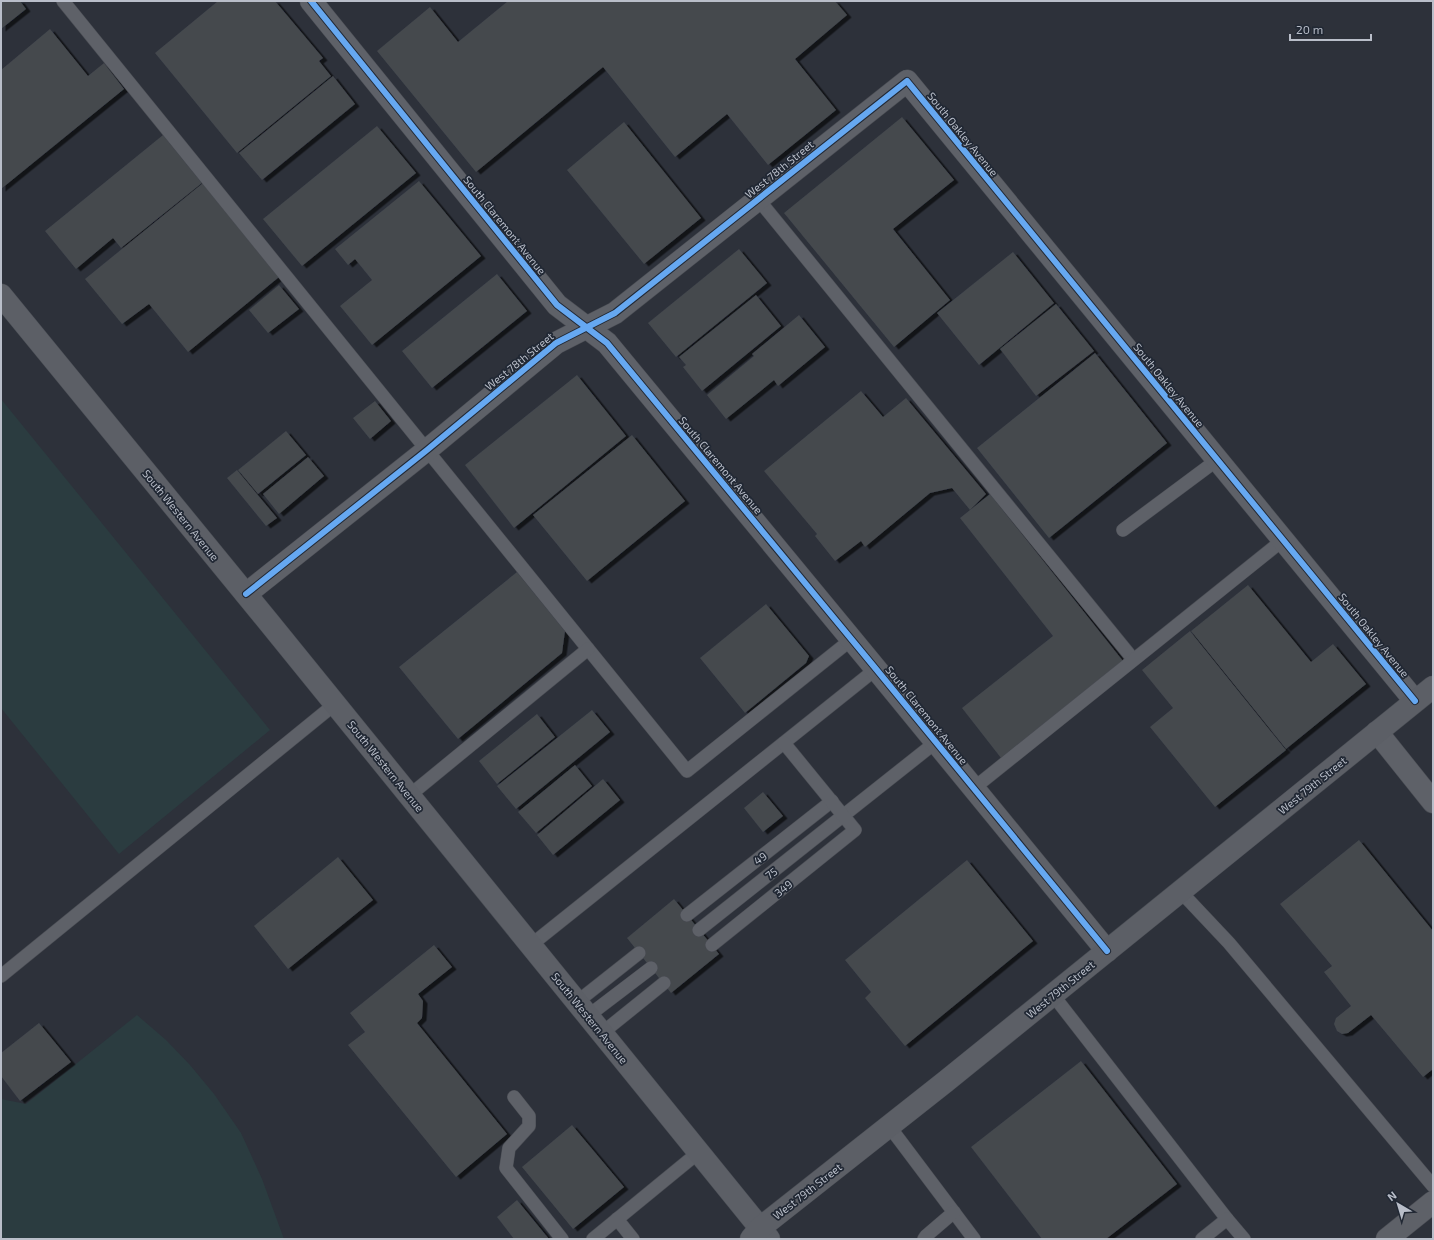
<svg xmlns="http://www.w3.org/2000/svg" width="1434" height="1240" font-family="'Exo 2',sans-serif">
  <defs>
    <filter id="shadow"><feDropShadow dx="4.5" dy="2.5" stdDeviation="0" flood-color="#0009"/></filter>
  </defs>
  <rect width="100%" height="100%" fill="#2d313a"/>
  <!-- green -->
  <g fill="#2b3c40">
    <polygon points="1,399 270,730 119,854 1,708"/>
    <polygon points="137,1015 166,1040 190,1065 214,1094 241,1133 262,1179 284,1239 1,1239 1,1099 26,1104"/>
  </g>
  <!-- building -->
  <g fill="#44484e" filter="url(#shadow)">
    <polygon points="1,1 20,1 26,9 1,29"/>
    <polygon points="218,1 275,1 323,58 319,61 331,76 237,153 155,53"/>
    <polygon points="508,1 835,1 847,15 795,59 836,110 768,165 727,114 675,157 603,67 476,172 377,51 430,7 458,42"/>
    <polygon points="50,29 88,76 104,63 124,89 1,189 1,70"/>
    <polygon points="333,76 355,104 262,180 239,153"/>
    <polygon points="902,117 954,180 893,229 950,300 894,347 784,213"/>
    <polygon points="624,122 701,218 644,264 567,170"/>
    <polygon points="377,126 416,173 302,266 263,219"/>
    <polygon points="163,135 202,183 121,248 113,238 76,269 45,231"/>
    <polygon points="419,181 481,256 372,345 340,306 372,280 355,259 348,265 335,249"/>
    <polygon points="203,183 279,277 188,352 149,304 122,324 85,279"/>
    <polygon points="739,249 767,283 676,357 648,323"/>
    <polygon points="1013,252 1054,303 979,365 937,313"/>
    <polygon points="497,274 527,311 432,388 402,351"/>
    <polygon points="279,285 299,309 268,333 249,310"/>
    <polygon points="756,295 781,326 702,391 683,367 686,365 679,357"/>
    <polygon points="1056,304 1094,351 1036,396 1000,349"/>
    <polygon points="799,315 825,347 778,386 774,380 726,419 707,395 754,356 752,354"/>
    <polygon points="1095,353 1167,443 1049,538 977,448"/>
    <polygon points="577,375 626,436 514,528 465,465"/>
    <polygon points="861,391 883,417 906,398 986,494 970,510 952,488 930,493 865,547 861,541 835,561 815,536 817,534 764,471"/>
    <polygon points="375,401 391,421 370,439 353,418"/>
    <polygon points="286,431 306,455 258,494 238,470"/>
    <polygon points="632,435 685,501 587,581 533,515"/>
    <polygon points="308,457 324,476 279,514 263,494"/>
    <polygon points="237,470 277,518 266,526 227,478"/>
    <polygon points="990,494 1123,661 1001,758 962,708 1053,636 960,518"/>
    <polygon points="517,572 565,631 562,653 458,739 399,667"/>
    <polygon points="1248,585 1311,662 1333,644 1366,684 1286,749 1191,631"/>
    <polygon points="766,604 809,656 806,663 745,713 700,658"/>
    <polygon points="1190,631 1286,750 1215,807 1150,727 1173,708 1142,670"/>
    <polygon points="592,710 610,732 516,809 497,786"/>
    <polygon points="537,714 555,737 497,784 479,761"/>
    <polygon points="575,765 592,786 536,833 518,812"/>
    <polygon points="603,779 620,800 553,855 537,835"/>
    <polygon points="763,792 783,816 763,832 744,808"/>
    <polygon points="1359,840 1433,931 1433,1069 1423,1077 1371,1015 1348,1033 1342,1034 1337,1031 1334,1024 1336,1018 1351,1006 1324,972 1332,966 1280,904"/>
    <polygon points="338,857 373,900 288,969 254,926"/>
    <polygon points="967,860 1033,941 905,1046 865,998 871,992 845,960"/>
    <polygon points="674,899 719,954 671,993 627,938"/>
    <polygon points="434,945 452,967 418,994 423,1001 422,1018 417,1023 507,1134 456,1177 348,1045 365,1032 350,1013"/>
    <polygon points="39,1023 71,1062 20,1101 1,1076 1,1053"/>
    <polygon points="1081,1061 1177,1184 1106,1239 1042,1239 971,1147"/>
    <polygon points="572,1125 624,1187 573,1229 522,1167"/>
    <polygon points="517,1200 549,1239 514,1239 497,1217"/>
  </g>
  <g fill="none" stroke-linecap="round" stroke-linejoin="round">
    <defs>
      <g id="lane">
        <polyline points="63,1 687,771 852,639"/>
        <polyline points="758,199 1133,659"/>
        <polyline points="1123,530 1217,460"/>
        <polyline points="974,788 1283,540"/>
        <polyline points="410,795 588,649"/>
        <polyline points="1180,891 1229,943 1433,1186"/>
        <polyline points="687,915 832,801"/>
        <polyline points="699,930 936,742"/>
        <polyline points="531,945 876,669"/>
        <polyline points="712,945 855,830 784,743"/>
        <polyline points="1,976 335,704"/>
        <polyline points="1053,995 1227,1219"/>
        <polyline points="577,1002 639,953"/>
        <polyline points="588,1016 651,968"/>
        <polyline points="602,1033 664,983"/>
        <polyline points="514,1097 529,1116 529,1126 509,1148 506,1168 562,1239"/>
        <polyline points="889,1126 974,1239"/>
        <polyline points="617,1219 633,1239"/>
        <polyline points="593,1239 699,1152"/>
        <polyline points="924,1239 926,1236 954,1212"/>
        <polyline points="1202,1239 1227,1219 1244,1239"/>
      </g>
      <g id="street">
        <polyline points="311,1 557,305 607,343 876,669 1107,951"/>
        <polyline points="246,594 427,450 556,343 615,313 907,81 1415,701"/>
        <polyline points="1377,732 1433,802"/>
        <polyline points="1387,1239 1433,1202"/>
      </g>
      <g id="secondary">
        <polyline points="1,295 267,620 769,1239"/>
        <polyline points="751,1239 760,1228 945,1082 1433,687"/>
      </g>
    </defs>
    <!-- lane casing -->
    <use href="#lane" stroke="#494c53" stroke-width="14"/>
    <!-- street casing -->
    <use href="#street" stroke="#494c53" stroke-width="23"/>
    <!-- secondary casing -->
    <use href="#secondary" stroke="#484c53" stroke-width="23"/>
    <!-- lane -->
    <use href="#lane" stroke="#5e6168" stroke-width="13"/>
    <!-- street -->
    <use href="#street" stroke="#5e6168" stroke-width="22"/>
    <!-- secondary -->
    <use href="#secondary" stroke="#5c5f66" stroke-width="22"/>
    <defs>
      <g id="cycleway">
        <polyline points="311,1 557,305 607,343 876,669 1107,951"/>
        <polyline points="246,594 427,450 556,343 615,313 907,81 1415,701"/>
      </g>
    </defs>
    <!-- cycleway casing -->
    <use href="#cycleway" stroke="#212834" stroke-width="8"/>
    <!-- cycleway -->
    <use href="#cycleway" stroke="#66a8f1" stroke-width="6"/>
  </g>
  <g text-anchor="middle" dominant-baseline="central" stroke-width="3.5" stroke-linejoin="round" paint-order="stroke">
    <!-- street labels -->
    <g font-size="11" fill="#b9bec9" stroke="#212834">
      <text transform="translate(963 134) rotate(51)">South Oakley Avenue</text>
      <text transform="translate(779 169) rotate(-39)">West 78th Street</text>
      <text transform="translate(505 225) rotate(51)">South Claremont Avenue</text>
      <text transform="translate(519 361) rotate(-39)">West 78th Street</text>
      <text transform="translate(1169 385) rotate(51)">South Oakley Avenue</text>
      <text transform="translate(721 465) rotate(50)">South Claremont Avenue</text>
      <text transform="translate(181 515) rotate(51)">South Western Avenue</text>
      <text transform="translate(1374 635) rotate(51)">South Oakley Avenue</text>
      <text transform="translate(927 715) rotate(51)">South Claremont Avenue</text>
      <text transform="translate(386 766) rotate(51)">South Western Avenue</text>
      <text transform="translate(1312 785) rotate(-39)">West 79th Street</text>
      <text transform="translate(760 858) rotate(-38)">49</text>
      <text transform="translate(771 873) rotate(-38)">75</text>
      <text transform="translate(783 888) rotate(-39)">349</text>
      <text transform="translate(1060 989) rotate(-39)">West 79th Street</text>
      <text transform="translate(590 1018) rotate(51)">South Western Avenue</text>
      <text transform="translate(807 1191) rotate(-38)">West 79th Street</text>
    </g>
  </g>
  <!-- border -->
  <rect width="1434" height="1240" fill="none" stroke="#b9bec9" stroke-width="4"/>
  <!-- north arrow -->
  <g transform="translate(1398 1204) rotate(322)" stroke="#212834" stroke-width="3" paint-order="stroke">
  <path d="M0-3L7 15L0 10L-7 15Z" fill="#b9bec9"/>
  <text y="-6" font-size="11" font-weight="bold" text-anchor="middle" fill="#b9bec9">N</text>
  </g>
  <!-- scale -->
  <path d="M1290 34v6h81v-6" fill="none" stroke="#b9bec9" stroke-width="2"/>
  <text x="1296" y="34" font-size="12" fill="#b9bec9" stroke="#212834" stroke-width="3" paint-order="stroke">20 m</text>
</svg>
